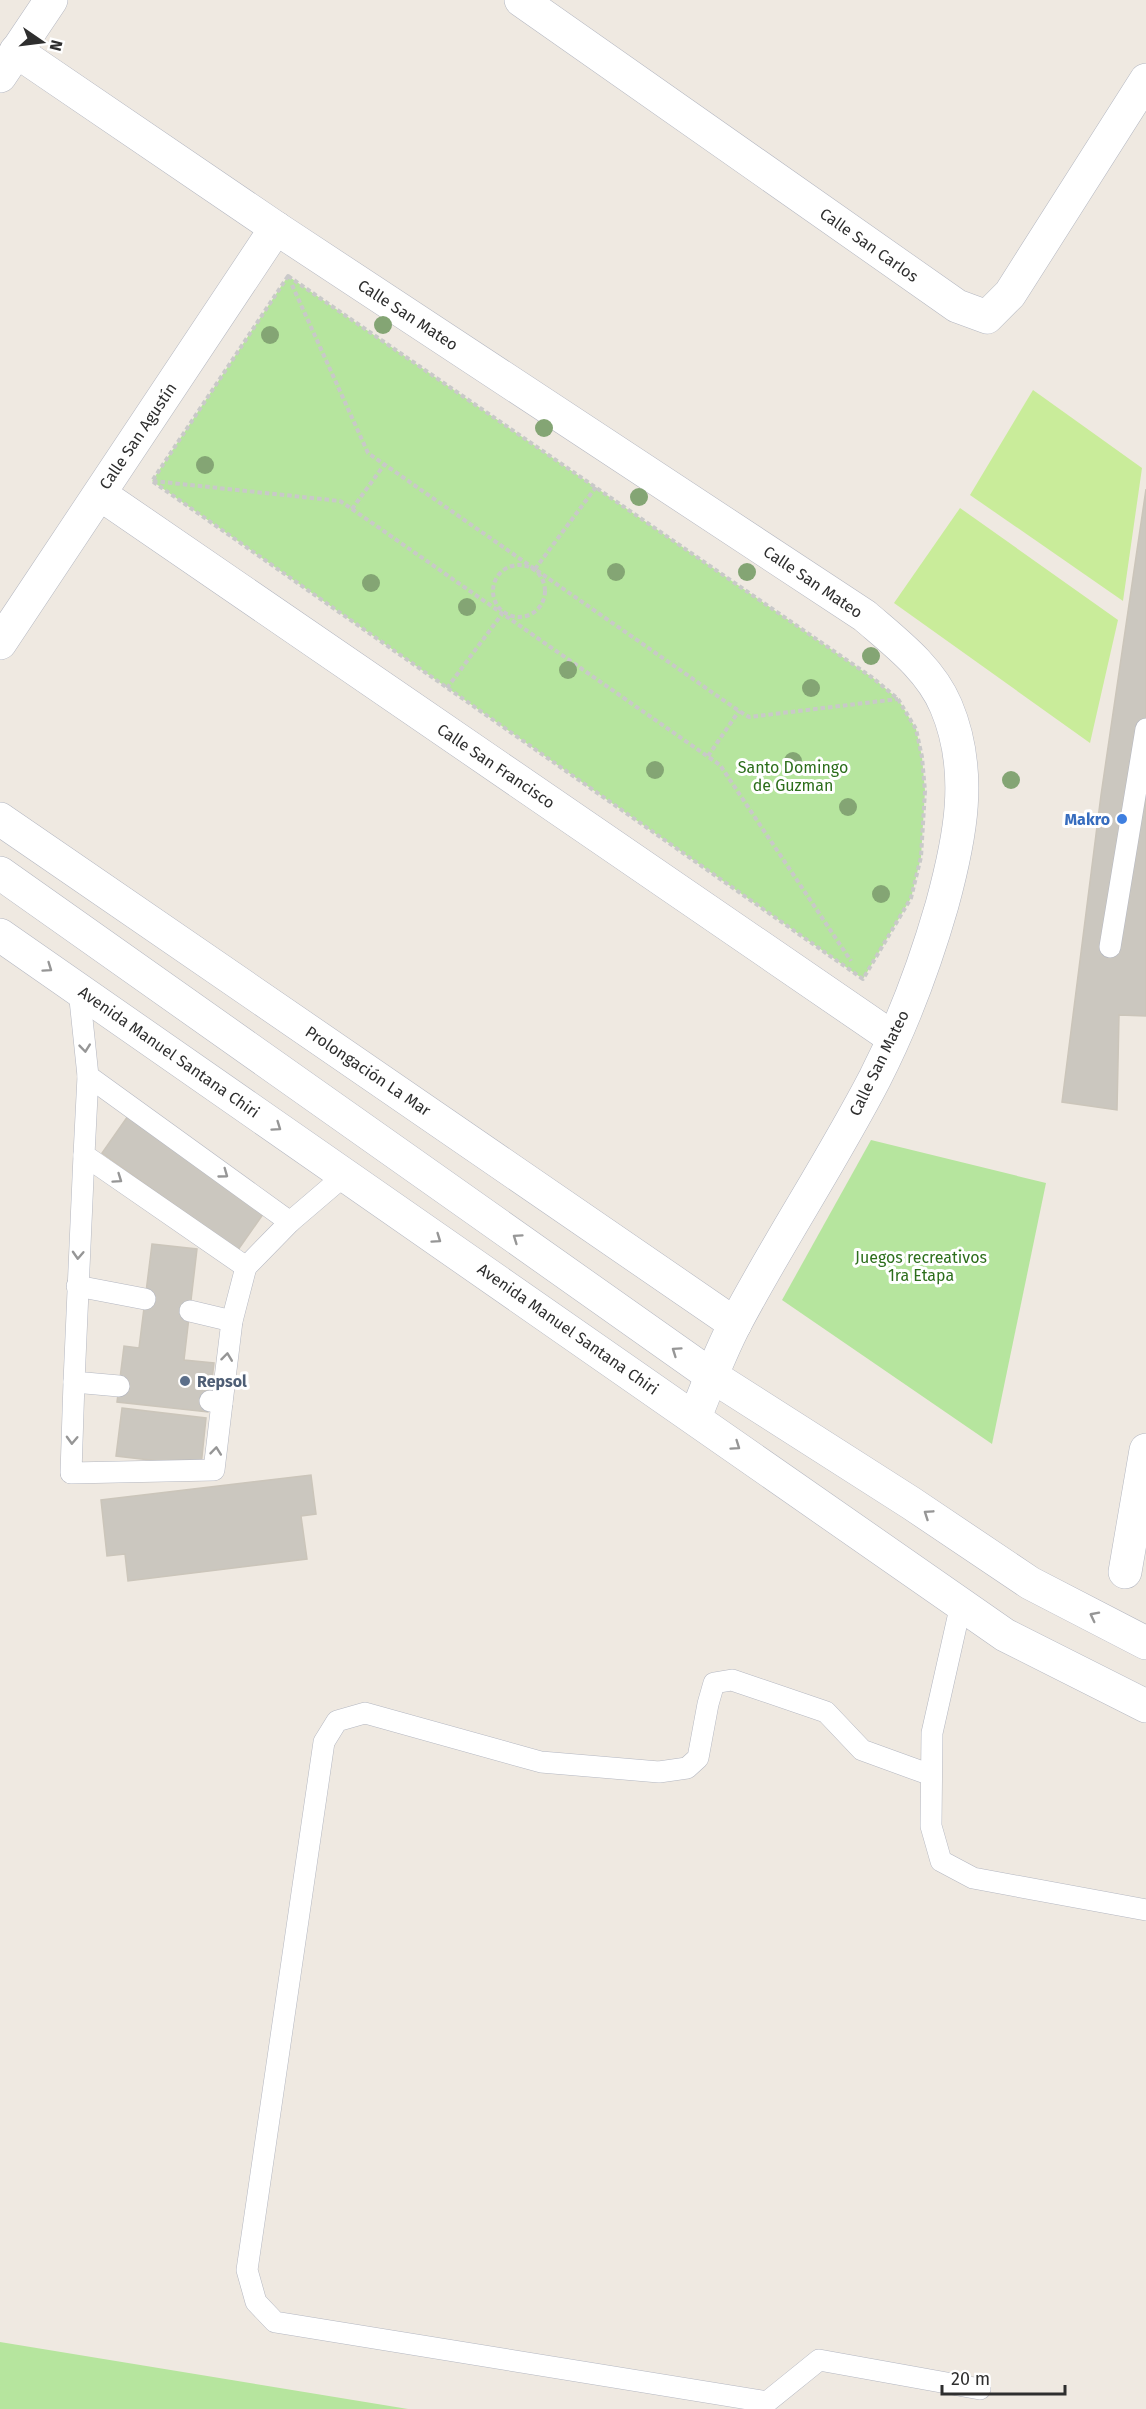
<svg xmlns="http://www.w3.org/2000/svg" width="1146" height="2409" font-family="'Fira Sans',sans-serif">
  <rect width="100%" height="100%" fill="#efe9e1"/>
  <!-- green -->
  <g fill="#b6e59e">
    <polygon points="288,276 873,678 898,699 916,729 922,757 925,791 921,857 911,898 863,979 152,481"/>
    <polygon points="871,1140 1046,1183 992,1444 782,1300"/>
    <polygon points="0,2342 408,2409 0,2409"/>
  </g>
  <!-- pitch -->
  <g fill="#c9ec9a">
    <polygon points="1033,390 1142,468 1123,601 970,495"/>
    <polygon points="960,508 1118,620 1090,743 894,603"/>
  </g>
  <!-- building -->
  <g fill="#cbc7bf" stroke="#cbc5ba" stroke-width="1.5">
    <polygon points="1146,489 1146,1016 1119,1015 1117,1110 1062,1102 1101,795"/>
    <polygon points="130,1113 266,1210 238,1250 102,1153"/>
    <polygon points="152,1244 197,1249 184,1360 214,1363 208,1412 117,1402 124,1346 139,1348"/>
    <polygon points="122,1408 206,1418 201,1466 116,1456"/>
    <polygon points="311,1475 316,1514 301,1516 307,1559 128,1581 125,1554 107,1556 101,1500"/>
  </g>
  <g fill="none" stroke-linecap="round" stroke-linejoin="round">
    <defs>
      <g id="lane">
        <polyline points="1110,947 1146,729"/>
        <polyline points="79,990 88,1076 290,1222 345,1175"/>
        <polyline points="88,1076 84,1155 246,1267 290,1222"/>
        <polyline points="84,1155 74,1382 119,1386"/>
        <polyline points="77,1286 145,1299"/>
        <polyline points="190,1311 232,1321"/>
        <polyline points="74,1382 71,1473 214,1470 222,1403"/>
        <polyline points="210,1401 222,1403 232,1321 246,1267"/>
        <polyline points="961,1604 932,1733 931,1826 941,1861 973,1878 1146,1910"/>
        <polyline points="931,1775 862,1750 826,1712 732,1680 714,1683 708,1704 698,1758 687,1768 659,1772 541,1762 365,1713 337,1721 324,1742 247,2270 256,2302 275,2322 767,2402 819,2360 980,2389"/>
      </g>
      <g id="street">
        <polyline points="521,0 957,306 987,317 1010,294 1146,80"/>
        <path d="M16,51l260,177 589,388c30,26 65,52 81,90 28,66 14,133 -4,199 -17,59 -39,118 -67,173 -43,83 -95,161 -139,244 -16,30 -28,63 -41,95"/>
        <polyline points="0,76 51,0"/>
        <polyline points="100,494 893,1038"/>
        <polyline points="0,643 276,228"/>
        <polyline points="0,819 735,1324"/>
        <polyline points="1125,1572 1146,1450"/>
      </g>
      <g id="secondary">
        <polyline points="0,873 712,1376 911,1503 1030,1583 1146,1643"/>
        <polyline points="0,935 1005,1635 1146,1706"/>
      </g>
    </defs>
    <!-- lane casing -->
    <use href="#lane" stroke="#b4b7c1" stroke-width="22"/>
    <!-- street casing -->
    <use href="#street" stroke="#b4b7c1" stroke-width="34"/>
    <!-- secondary casing -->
    <use href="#secondary" stroke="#b4b7c1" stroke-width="34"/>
    <!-- path -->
    <g stroke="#c9c9c9" stroke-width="4" stroke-dasharray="4.5 3" stroke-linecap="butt">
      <polygon points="288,276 873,678 898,699 916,729 922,757 925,791 921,857 911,898 863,979 152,481"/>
      <polyline points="292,285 368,453 739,711 749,717 898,699"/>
      <polyline points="153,481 340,501 352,509 720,765 851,961"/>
      <polyline points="352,509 384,465"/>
      <circle cx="519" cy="591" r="26"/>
      <polyline points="535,569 596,487"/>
      <polyline points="447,688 502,614"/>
      <polyline points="708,756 739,711"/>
    </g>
    <!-- lane -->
    <use href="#lane" stroke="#fff" stroke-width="21"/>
    <!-- street -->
    <use href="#street" stroke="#fff" stroke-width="33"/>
    <!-- secondary -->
    <use href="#secondary" stroke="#fff" stroke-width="33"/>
  </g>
  <!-- trees -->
  <g fill="#84a574">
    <circle cx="383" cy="325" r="9"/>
    <circle cx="270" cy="335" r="9"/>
    <circle cx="544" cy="428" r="9"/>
    <circle cx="205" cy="465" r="9"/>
    <circle cx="639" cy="497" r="9"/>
    <circle cx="616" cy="572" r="9"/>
    <circle cx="747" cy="572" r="9"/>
    <circle cx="371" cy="583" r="9"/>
    <circle cx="467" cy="607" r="9"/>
    <circle cx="871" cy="656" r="9"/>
    <circle cx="568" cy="670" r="9"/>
    <circle cx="811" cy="688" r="9"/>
    <circle cx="793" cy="761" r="9"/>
    <circle cx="655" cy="770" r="9"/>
    <circle cx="1011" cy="780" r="9"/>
    <circle cx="848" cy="807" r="9"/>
    <circle cx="881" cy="894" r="9"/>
  </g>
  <!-- one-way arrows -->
  <defs><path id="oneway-chevron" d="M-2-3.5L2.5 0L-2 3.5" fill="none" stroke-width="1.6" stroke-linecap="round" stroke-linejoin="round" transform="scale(1.5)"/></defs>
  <g stroke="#969696">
    <use href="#oneway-chevron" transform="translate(48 968) rotate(35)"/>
    <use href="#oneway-chevron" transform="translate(85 1048) rotate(84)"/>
    <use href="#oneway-chevron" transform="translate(277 1127) rotate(35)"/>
    <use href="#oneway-chevron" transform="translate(224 1174) rotate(36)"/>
    <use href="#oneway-chevron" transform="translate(118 1179) rotate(35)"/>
    <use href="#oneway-chevron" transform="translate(517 1238) rotate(-145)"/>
    <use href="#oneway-chevron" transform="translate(437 1239) rotate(35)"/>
    <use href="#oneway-chevron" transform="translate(78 1255) rotate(93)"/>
    <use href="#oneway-chevron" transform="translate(676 1351) rotate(-145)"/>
    <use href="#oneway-chevron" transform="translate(227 1357) rotate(-83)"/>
    <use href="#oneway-chevron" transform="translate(72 1440) rotate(92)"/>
    <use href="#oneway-chevron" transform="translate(736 1446) rotate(35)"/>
    <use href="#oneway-chevron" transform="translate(216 1451) rotate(-84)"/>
    <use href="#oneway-chevron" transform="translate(928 1514) rotate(-146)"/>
    <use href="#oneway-chevron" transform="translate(1094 1616) rotate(-153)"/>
  </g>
  <!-- markers -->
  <circle fill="#3f7fe0" stroke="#fff" stroke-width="2" cx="1122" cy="819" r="6"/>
  <circle fill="#5c6f8a" stroke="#fff" stroke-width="2" cx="185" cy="1381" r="6"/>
  <g text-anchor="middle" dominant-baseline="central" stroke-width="6" stroke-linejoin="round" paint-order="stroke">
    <!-- street labels -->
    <g font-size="16" fill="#2e2e2e" stroke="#fff">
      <text transform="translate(869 245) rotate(35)">Calle San Carlos</text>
      <text transform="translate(408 315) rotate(33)">Calle San Mateo</text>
      <text transform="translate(138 436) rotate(-56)">Calle San Agustín</text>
      <text transform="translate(813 582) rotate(34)">Calle San Mateo</text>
      <text transform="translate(496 766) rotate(34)">Calle San Francisco</text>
      <text transform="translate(169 1052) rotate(35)">Avenida Manuel Santana Chiri</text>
      <text transform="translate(879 1063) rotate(-64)">Calle San Mateo</text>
      <text transform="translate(368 1071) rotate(34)">Prolongación La Mar</text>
      <text transform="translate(568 1329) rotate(35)">Avenida Manuel Santana Chiri</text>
    </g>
    <!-- park labels -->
    <g font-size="16" fill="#2c6e1b" stroke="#fff">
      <text x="793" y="767">Santo Domingo<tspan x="793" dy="18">de Guzman</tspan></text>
      <text x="921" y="1257">Juegos recreativos<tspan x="921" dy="18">1ra Etapa</tspan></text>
    </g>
    <!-- shop labels -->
    <g font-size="16" font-weight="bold" fill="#366cbe" stroke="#fff" text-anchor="end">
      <text x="1110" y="819">Makro</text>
    </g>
    <!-- service labels -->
    <g font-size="16" font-weight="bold" fill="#4e5e75" stroke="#fff" text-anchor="start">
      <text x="197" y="1381">Repsol</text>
    </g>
  </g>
  <!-- north arrow -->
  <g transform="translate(42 42) rotate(104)" stroke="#ffffff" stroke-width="4.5" paint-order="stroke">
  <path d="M0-4.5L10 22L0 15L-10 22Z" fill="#2e2e2e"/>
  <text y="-9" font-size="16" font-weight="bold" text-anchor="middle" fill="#2e2e2e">N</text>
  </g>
  <!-- scale -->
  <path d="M942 2385v9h123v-9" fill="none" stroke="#2e2e2e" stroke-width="3"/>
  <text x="951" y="2385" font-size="18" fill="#2e2e2e" stroke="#ffffff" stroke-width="4.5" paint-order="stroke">20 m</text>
</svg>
